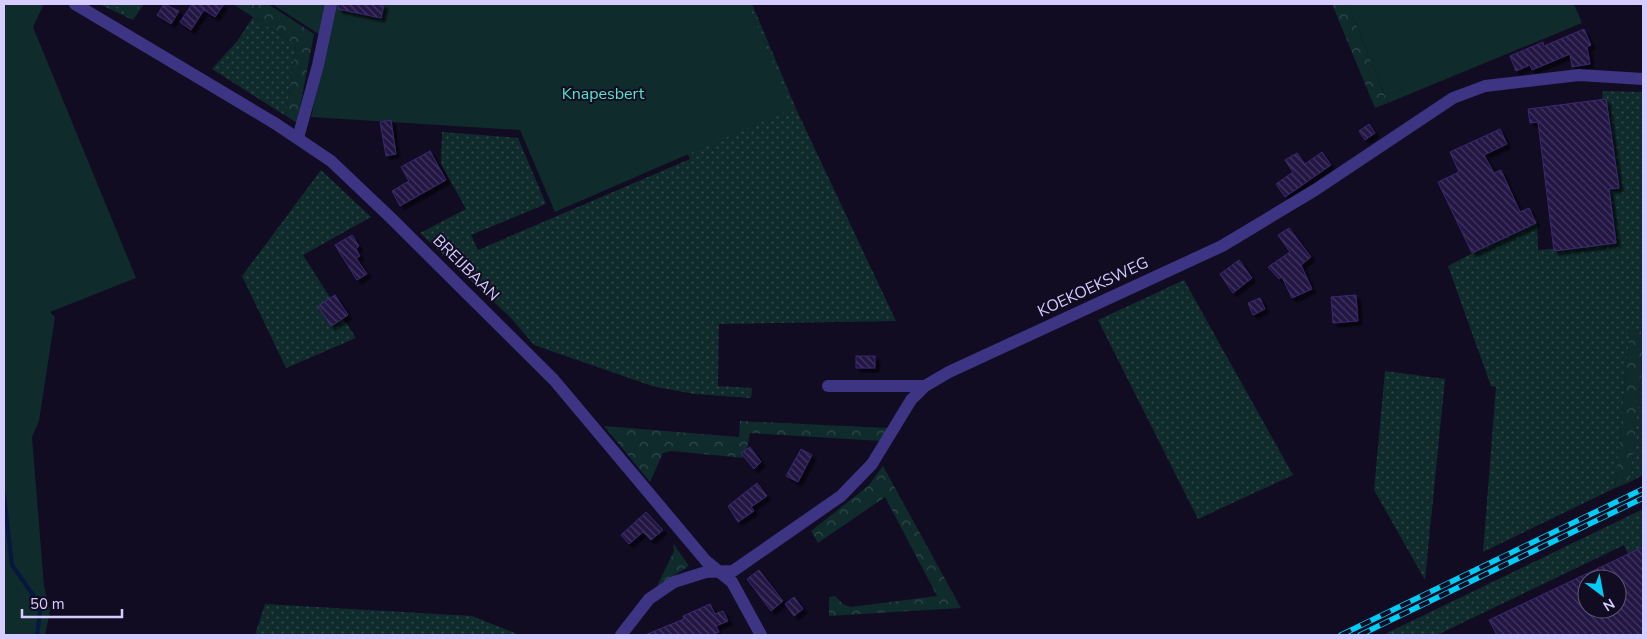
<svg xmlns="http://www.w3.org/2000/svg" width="1647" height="639" font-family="'Nunito Sans',sans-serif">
  <defs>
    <pattern id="grass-dots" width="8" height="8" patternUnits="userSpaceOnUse" patternTransform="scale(1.25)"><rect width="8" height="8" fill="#0f2b2c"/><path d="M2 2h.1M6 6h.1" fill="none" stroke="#31494c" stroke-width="1.8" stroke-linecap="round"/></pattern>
    <pattern id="forest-crowns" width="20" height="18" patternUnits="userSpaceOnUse" patternTransform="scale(1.25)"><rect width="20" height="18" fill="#0f2b2c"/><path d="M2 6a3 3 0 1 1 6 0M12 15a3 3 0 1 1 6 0" fill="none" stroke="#31494c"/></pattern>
    <pattern id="building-back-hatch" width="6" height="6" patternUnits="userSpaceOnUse" patternTransform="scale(1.25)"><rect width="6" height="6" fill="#231744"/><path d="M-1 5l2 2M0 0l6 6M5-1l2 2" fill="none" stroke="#423860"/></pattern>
    <filter id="shadow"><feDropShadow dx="4" dy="4" stdDeviation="1" flood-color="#0009"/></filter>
  </defs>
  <rect width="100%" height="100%" fill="#110c22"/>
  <!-- grass -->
  <g fill="url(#grass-dots)">
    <polygon points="99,4 144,4 133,20"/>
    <polygon points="752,4 797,111 896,321 719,324 718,386 752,388 751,398 694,394 652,386 534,345 511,318 420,233 466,209 441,164 442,132 518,138 546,204 471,235 478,250 690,159 627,15"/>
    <polygon points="253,17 296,45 286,116 212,69 238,40"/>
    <polygon points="1603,91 1643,92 1643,332 1630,331 1615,488 1483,552 1496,387 1491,386 1448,266 1537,219 1538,250 1615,243 1600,116"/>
    <polygon points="321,170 371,217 303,255 356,338 286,368 242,276"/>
    <polygon points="1184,280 1293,475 1198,519 1098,320"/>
    <polygon points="1643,354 1643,475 1630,482"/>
    <polygon points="1385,371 1445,379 1425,580 1374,490"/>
    <polygon points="1643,509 1643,546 1628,554 1624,545 1437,635 1383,635"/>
    <polygon points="265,604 472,616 520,635 255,635"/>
  </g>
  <!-- forest -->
  <g fill="url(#forest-crowns)">
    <polygon points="233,4 268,4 314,34 297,123 286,116 296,45"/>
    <polygon points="1332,4 1348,4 1388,103 1375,108"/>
    <polygon points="1630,331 1643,332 1643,354 1630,482 1615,488"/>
    <polygon points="740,421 888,428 881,441 750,433 745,458 671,451 663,453 650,482 604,426 739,437"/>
    <polygon points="883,466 961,608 829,616 829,597 835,596 843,604 850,607 937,596 885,497 818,543 811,531 868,486"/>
    <polygon points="673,543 689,566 657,586 674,551"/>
  </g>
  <!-- park -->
  <g fill="#0f2b2c">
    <polygon points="4,4 44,4 33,27 136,278 50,312 55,317 39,421 32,437 44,586 50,611 45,635 4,635"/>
    <polygon points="112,4 140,4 133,15"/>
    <polygon points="272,4 748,4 792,109 555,212 520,130 311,117 328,40"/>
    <polygon points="1348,4 1574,4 1582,23 1388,103"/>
  </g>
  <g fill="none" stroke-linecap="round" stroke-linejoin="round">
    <!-- stream -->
    <polyline stroke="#061740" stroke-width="4" points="4,495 12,565 38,602 40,613 37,635"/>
  </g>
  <!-- building -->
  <g fill="url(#building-back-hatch)" stroke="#3b2771" fill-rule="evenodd" filter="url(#shadow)">
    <polygon points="164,4 179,11 171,24 157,15"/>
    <polygon points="192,4 224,4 215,17 204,10 191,30 180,22"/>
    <polygon points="339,4 384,4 381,18 338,9"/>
    <polygon points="1584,29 1591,45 1587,47 1590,64 1572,67 1570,54 1532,70 1530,65 1516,71 1510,56 1543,42 1544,46"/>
    <polygon points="1606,99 1619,188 1609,189 1616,243 1554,251 1538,122 1530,123 1528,109"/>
    <polygon points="391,120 396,154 386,156 380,122"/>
    <polygon points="1369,124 1375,133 1365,140 1359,131"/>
    <polygon points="1500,129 1507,144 1484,155 1494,173 1501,170 1520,212 1529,208 1536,223 1472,253 1438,182 1459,172 1450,152"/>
    <polygon points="430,151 446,180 400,206 392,191 409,181 401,167"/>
    <polygon points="1322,152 1331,165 1285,197 1276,184 1293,172 1285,160 1297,153 1305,164"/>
    <polygon points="1289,228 1311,257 1301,265 1312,289 1292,298 1282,277 1279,279 1268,267 1290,252 1278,235"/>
    <polygon points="352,235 359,246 356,249 360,256 356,258 367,274 357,280 335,245"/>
    <polygon points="1239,260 1252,278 1233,293 1220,274"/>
    <polygon points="335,295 348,315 331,326 318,306"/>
    <polygon points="1356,295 1358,321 1333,323 1331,297"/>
    <polygon points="1260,298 1265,309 1253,315 1248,303"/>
    <rect x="856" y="356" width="19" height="12"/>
    <polygon points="750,447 761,462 754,469 741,453"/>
    <polygon points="801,449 812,455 798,482 786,476"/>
    <polygon points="757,483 767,496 751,507 754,511 738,522 728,506"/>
    <polygon points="646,512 663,530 651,540 643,532 629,544 621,535"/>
    <path d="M1643,547v88h-146l-8,-15zM1587,579h30v30h-30z"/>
    <polygon points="759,570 783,601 771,611 747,579"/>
    <polygon points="794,597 803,609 794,616 785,604"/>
    <polygon points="710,604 715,614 723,611 728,621 716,626 719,632 711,635 645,635 684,619 683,616"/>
  </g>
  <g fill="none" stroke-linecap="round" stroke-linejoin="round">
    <!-- minor -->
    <g stroke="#3d3483" stroke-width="12">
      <polyline points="75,4 276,124 331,161 391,218 554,380 706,561 732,582 761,635"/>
      <polyline points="298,138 318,65 331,4"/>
      <polyline points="828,386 925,386"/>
      <polyline points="621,635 649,599 674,582 706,572 733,571 841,496 872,464 911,400 925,386 949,372 1222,246 1315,190 1453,98 1485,86 1579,75 1643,79"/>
    </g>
    <defs>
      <g id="rail">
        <polyline points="1341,635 1643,489"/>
        <polyline points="1360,635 1643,498"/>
      </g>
    </defs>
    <!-- rail casing -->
    <use href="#rail" stroke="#00cdf7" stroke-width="5.5"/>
    <!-- rail -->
    <use href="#rail" stroke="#110c22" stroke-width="4" stroke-dasharray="11" stroke-linecap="butt"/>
  </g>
  <g text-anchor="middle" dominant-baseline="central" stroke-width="4" stroke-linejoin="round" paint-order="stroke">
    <!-- park labels -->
    <g font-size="16" fill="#52e6cb" stroke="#110c22">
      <text x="603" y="94">Knapesbert</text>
    </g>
    <!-- street labels -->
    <g font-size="16" fill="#d6ccff" stroke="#110c22">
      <text transform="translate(466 268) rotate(45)">BREIJBAAN</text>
      <text transform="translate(1093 287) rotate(-25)">KOEKOEKSWEG</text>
    </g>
  </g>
  <!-- border -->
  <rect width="1647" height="639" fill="none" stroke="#d6ccff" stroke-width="10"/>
  <!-- north arrow -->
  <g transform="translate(1602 594) rotate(148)"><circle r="24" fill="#110c22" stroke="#60597a"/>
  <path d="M0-4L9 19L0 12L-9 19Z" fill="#00cdf7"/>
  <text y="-8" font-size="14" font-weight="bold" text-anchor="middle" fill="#d6ccff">N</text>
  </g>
  <!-- scale -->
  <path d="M22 609v8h100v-8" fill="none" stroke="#d6ccff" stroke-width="2.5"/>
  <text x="30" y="609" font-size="15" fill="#d6ccff" stroke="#110c22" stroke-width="4" paint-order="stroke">50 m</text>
</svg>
